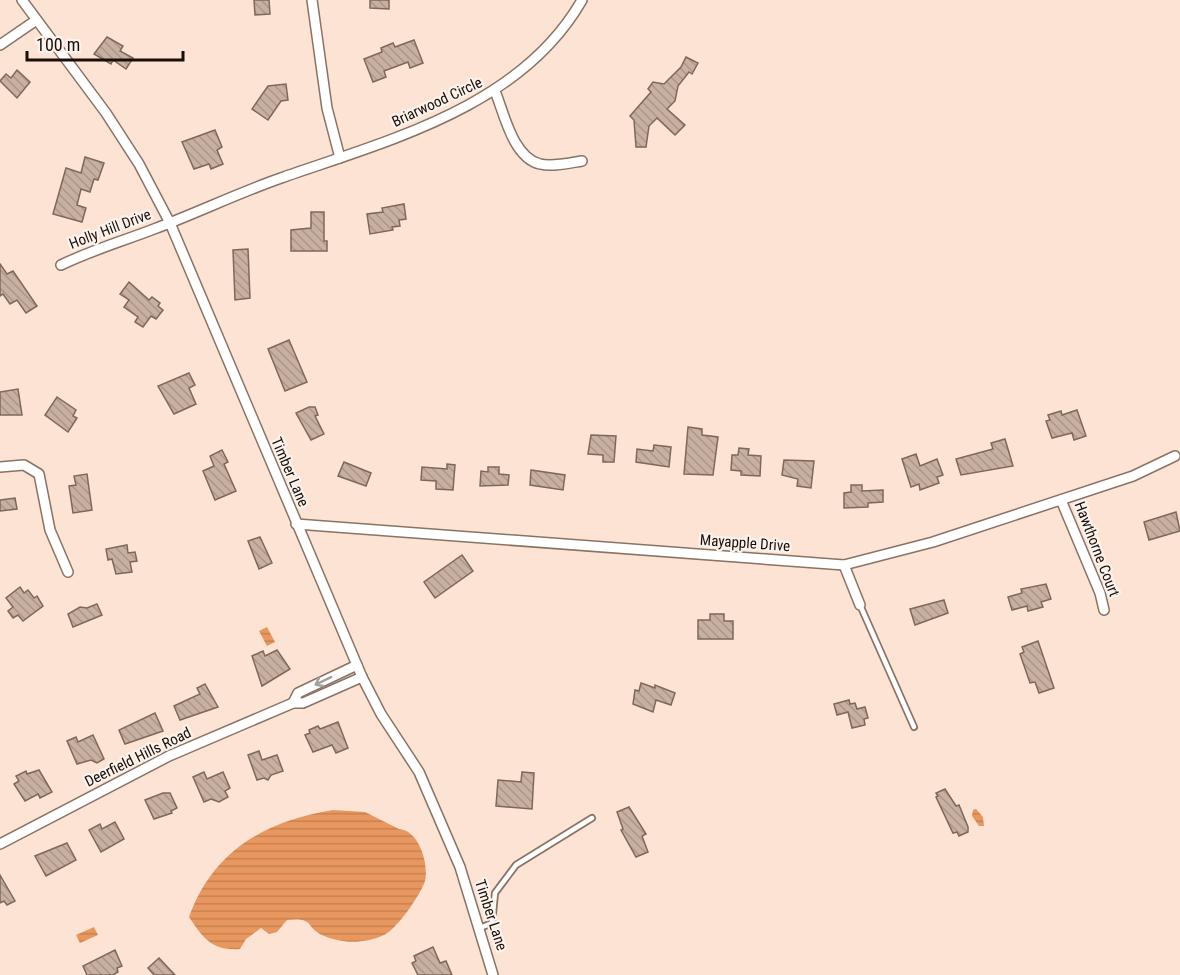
<svg xmlns="http://www.w3.org/2000/svg" width="1180" height="975" font-family="'Roboto Condensed',sans-serif">
  <defs>
    <pattern id="water-rules" width="6" height="5" patternUnits="userSpaceOnUse" patternTransform="scale(1.5)"><rect width="6" height="5" fill="#e8985f"/><path d="M0 2.5h6" fill="none" stroke="#c68251"/></pattern>
    <pattern id="building-back-hatch" width="6" height="6" patternUnits="userSpaceOnUse" patternTransform="scale(1.5)"><rect width="6" height="6" fill="#c8b0a1"/><path d="M-1 5l2 2M0 0l6 6M5-1l2 2" fill="none" stroke="#ab9689"/></pattern>
  </defs>
  <rect width="100%" height="100%" fill="#fce3d3"/>
  <!-- water -->
  <g fill="url(#water-rules)">
    <polygon points="267,627 275,642 267,646 259,631"/>
    <polygon points="976,809 983,817 984,826 979,826 972,816 973,810"/>
    <path d="M333,810l32,2 34,17c20,1 30,35 26,52 -4,13 -28,48 -41,54 -19,9 -43,9 -62,0 -17,-8 -7,-18 -35,-15l-10,12 -8,2 -8,-6 -15,11 -6,10c-28,2 -37,-11 -51,-32 24,-67 77,-96 144,-107z"/>
    <polygon points="94,927 98,935 80,943 76,935"/>
  </g>
  <!-- building -->
  <g fill="url(#building-back-hatch)" stroke="#7d685a" stroke-width="1.5">
    <polygon points="254,0 269,0 270,14 255,15"/>
    <polygon points="370,0 389,0 389,9 370,8"/>
    <polygon points="107,37 123,46 120,51 133,58 126,69 113,60 111,64 94,54"/>
    <polygon points="414,40 423,63 410,68 408,62 384,71 386,77 373,82 364,59 382,52 381,48 393,43 395,47"/>
    <polygon points="686,57 698,63 692,74 689,72 678,86 675,101 667,109 685,125 675,135 657,118 649,126 646,147 636,147 634,120 630,116 651,92 648,89 653,82 664,84 681,67"/>
    <polygon points="17,70 30,82 17,98 0,81 6,74 11,78"/>
    <polygon points="286,84 288,100 281,101 268,120 252,109 268,86"/>
    <polygon points="215,130 222,147 217,150 223,164 211,169 209,164 194,169 182,142"/>
    <polygon points="85,157 104,163 98,180 94,179 90,192 81,189 77,205 86,208 82,222 53,214 66,168 81,173"/>
    <polygon points="404,204 406,219 399,220 400,226 392,227 393,230 370,234 367,214 383,212 382,208"/>
    <polygon points="311,212 324,212 324,241 327,241 327,251 291,251 291,230 311,228"/>
    <polygon points="248,249 250,298 235,300 233,250"/>
    <polygon points="0,264 7,274 13,271 37,306 26,313 17,300 10,304 3,294 0,296"/>
    <polygon points="129,282 149,300 152,297 160,303 158,306 163,310 156,319 151,316 143,327 135,322 138,317 124,307 129,300 120,294"/>
    <polygon points="289,340 307,382 285,391 268,349"/>
    <polygon points="189,373 195,385 189,388 196,404 174,414 158,386"/>
    <polygon points="18,389 22,415 0,415 0,392"/>
    <polygon points="57,397 76,410 73,416 77,418 68,432 45,415"/>
    <polygon points="309,407 315,407 318,415 315,416 324,434 311,440 296,413"/>
    <polygon points="1077,410 1086,436 1074,440 1072,433 1052,438 1046,421 1050,420 1048,415 1061,411 1062,415"/>
    <polygon points="688,427 702,429 702,435 718,437 713,475 684,474"/>
    <polygon points="591,435 616,436 614,462 603,462 603,455 588,454"/>
    <polygon points="1005,439 1013,466 961,475 956,459 993,449 991,443"/>
    <polygon points="654,445 671,447 669,467 636,462 637,449 653,451"/>
    <polygon points="739,448 749,449 748,455 761,456 760,476 741,475 741,471 731,470 732,455 738,455"/>
    <polygon points="222,450 228,462 224,464 236,491 215,500 203,471 214,466 210,456"/>
    <polygon points="916,454 920,466 937,459 943,475 937,477 939,483 920,490 919,484 911,487 902,459"/>
    <polygon points="784,460 814,461 811,488 797,486 798,479 782,475"/>
    <polygon points="344,462 371,473 366,486 338,476"/>
    <polygon points="447,464 455,465 453,490 436,489 436,481 421,480 422,467 447,469"/>
    <polygon points="488,467 499,467 499,474 509,475 508,485 480,486 481,471 488,472"/>
    <polygon points="531,470 565,475 563,490 530,485"/>
    <polygon points="87,474 92,510 73,513 69,486 76,485 74,476"/>
    <polygon points="851,485 862,485 862,491 883,490 883,502 868,503 868,507 844,508 844,493 851,492"/>
    <polygon points="15,498 17,509 0,511 0,500"/>
    <polygon points="1176,512 1180,531 1149,540 1144,522"/>
    <polygon points="260,537 272,563 259,569 248,541"/>
    <polygon points="127,545 128,553 135,552 137,561 130,562 132,572 116,574 112,559 108,560 106,549"/>
    <polygon points="462,555 473,571 435,598 424,582"/>
    <polygon points="1046,584 1051,599 1041,602 1043,607 1028,611 1027,606 1012,610 1008,597 1022,593 1021,589"/>
    <polygon points="20,587 24,593 28,590 34,598 37,596 43,606 23,621 18,615 13,618 8,611 13,607 6,598"/>
    <polygon points="944,600 948,613 915,625 910,609"/>
    <polygon points="97,604 102,615 73,627 68,614 80,607 87,608"/>
    <polygon points="710,614 724,614 724,621 733,621 733,639 698,639 698,620 710,620"/>
    <polygon points="1038,641 1054,688 1039,693 1035,682 1030,683 1020,654 1024,652 1022,647"/>
    <polygon points="277,650 290,669 262,686 252,656 263,651 265,656"/>
    <polygon points="641,683 655,688 655,685 675,693 671,705 656,700 653,712 633,704 635,690 639,691"/>
    <polygon points="205,684 218,707 180,720 174,706 200,694 197,688"/>
    <polygon points="849,700 850,704 855,703 857,709 865,707 868,718 864,719 865,725 852,728 848,712 837,715 834,704"/>
    <polygon points="155,713 163,731 125,744 119,730"/>
    <polygon points="338,722 348,748 336,753 332,745 313,752 305,735 310,733 309,730 318,726 320,729"/>
    <polygon points="93,735 104,759 97,763 91,760 77,764 67,741 76,737 78,742"/>
    <polygon points="259,751 262,760 277,755 283,771 271,775 268,780 264,778 257,780 248,755"/>
    <polygon points="39,770 52,792 40,798 38,794 25,801 14,784 19,781 16,776 26,771 27,774"/>
    <polygon points="204,772 207,779 223,772 230,788 225,791 228,797 219,802 211,799 204,802 193,777"/>
    <polygon points="522,772 534,773 532,809 496,806 498,780 521,782"/>
    <polygon points="945,789 956,806 959,805 968,827 968,832 959,836 957,832 953,833 936,797 938,796 936,793"/>
    <polygon points="163,793 170,793 177,808 171,811 172,813 154,819 145,800"/>
    <polygon points="629,807 646,834 642,836 648,852 636,857 621,830 623,829 617,812"/>
    <polygon points="115,822 124,839 101,852 89,830 100,824 102,829"/>
    <polygon points="67,843 76,860 46,876 35,856"/>
    <polygon points="0,875 15,901 7,905 4,901 0,903"/>
    <polygon points="433,947 440,963 446,961 452,975 418,975 412,963 416,961 414,956"/>
    <polygon points="115,950 122,966 117,968 118,972 113,975 87,975 83,966"/>
    <polygon points="159,958 175,975 154,975 148,968"/>
  </g>
  <g fill="none" stroke-linecap="round" stroke-linejoin="round">
    <defs>
      <g id="lane">
        <polyline points="860,605 914,727"/>
        <polyline points="480,928 492,923 495,893 516,865 592,818"/>
      </g>
      <g id="street">
        <polyline points="22,0 106,113 139,164 170,223 362,677 381,714 419,772 460,867 493,975"/>
        <polyline points="312,0 327,108 340,158"/>
        <polyline points="0,45 35,21"/>
        <path d="M495,91c9,22 18,67 45,73 12,3 29,-1 42,-3"/>
        <path d="M61,265c31,-15 62,-24 93,-36 43,-16 84,-36 127,-51 108,-38 240,-71 301,-178"/>
        <polyline points="0,467 24,465 39,474 50,530 68,572"/>
        <polyline points="1061,500 1100,593 1104,610"/>
        <polyline points="296,524 844,565 933,542 1133,476 1175,456"/>
        <polyline points="844,565 860,605"/>
        <polyline points="293,703 298,693 357,665"/>
        <polyline points="0,844 169,756 293,703 303,703 362,677"/>
      </g>
    </defs>
    <!-- lane casing -->
    <use href="#lane" stroke="#897365" stroke-width="8"/>
    <!-- street casing -->
    <use href="#street" stroke="#897365" stroke-width="12"/>
    <!-- lane -->
    <use href="#lane" stroke="#fff" stroke-width="4.5"/>
    <!-- street -->
    <use href="#street" stroke="#fff" stroke-width="9"/>
  </g>
  <!-- one-way arrows -->
  <defs><path id="oneway-shaft" d="M-6 0H5M1.5-3L5.5 0L1.5 3" fill="none" stroke-width="1.6" stroke-linecap="round" stroke-linejoin="round" transform="scale(1.5)"/></defs>
  <use stroke="#a39f9d" href="#oneway-shaft" transform="translate(323 681) rotate(154)"/>
  <g text-anchor="middle" dominant-baseline="central" stroke-width="4.5" stroke-linejoin="round" paint-order="stroke">
    <!-- street labels -->
    <g font-size="15" fill="#180f0a" stroke="#fdf3ed">
      <text transform="translate(437 102) rotate(-25)">Briarwood Circle</text>
      <text transform="translate(110 229) rotate(-21)">Holly Hill Drive</text>
      <text transform="translate(290 472) rotate(67)">Timber Lane</text>
      <text transform="translate(745 543) rotate(4)">Mayapple Drive</text>
      <text transform="translate(1097 549) rotate(69)">Hawthorne Court</text>
      <text transform="translate(138 757) rotate(-26)">Deerfield Hills Road</text>
      <text transform="translate(491 915) rotate(72)">Timber Lane</text>
    </g>
  </g>
  <!-- scale -->
  <path d="M27 51v9h156v-9" fill="none" stroke="#180f0a" stroke-width="3"/>
  <text x="36" y="51" font-size="18" fill="#180f0a" stroke="#fdf3ed" stroke-width="4.5" paint-order="stroke">100 m</text>
</svg>
